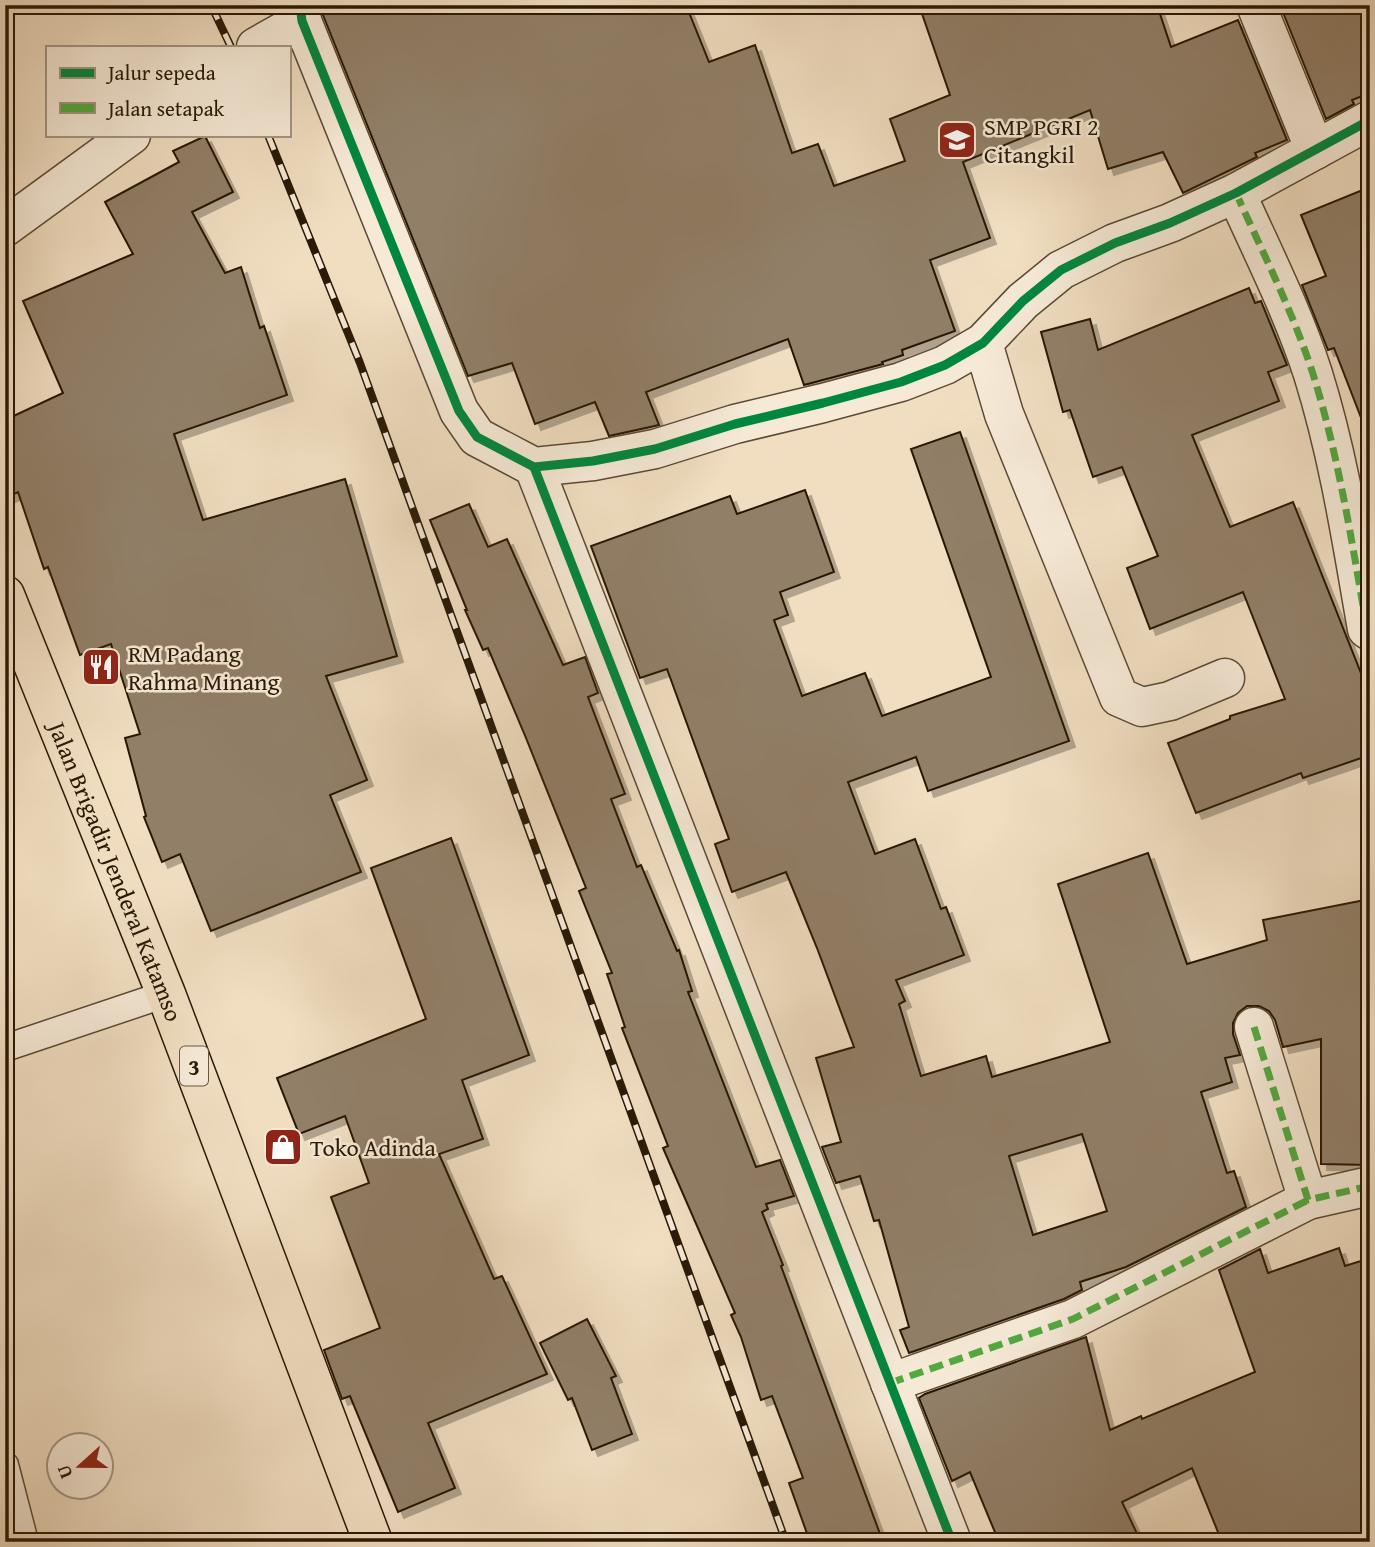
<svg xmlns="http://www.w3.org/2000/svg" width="1375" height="1547" font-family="'Gentium Book Plus',serif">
  <defs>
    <filter id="shadow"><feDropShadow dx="6" dy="6" stdDeviation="0" flood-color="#0004"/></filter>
  </defs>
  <rect width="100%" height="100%" fill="#f1dec1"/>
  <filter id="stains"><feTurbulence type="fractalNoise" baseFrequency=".00286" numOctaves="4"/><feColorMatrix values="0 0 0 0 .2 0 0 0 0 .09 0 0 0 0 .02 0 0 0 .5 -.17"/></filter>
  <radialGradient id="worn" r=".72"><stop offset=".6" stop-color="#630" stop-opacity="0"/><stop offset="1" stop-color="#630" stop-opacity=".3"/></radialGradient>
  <!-- building -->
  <g fill="#917f67" stroke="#291906" stroke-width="2" fill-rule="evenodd" filter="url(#shadow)">
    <polygon points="322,5 686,5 709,62 755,45 792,153 818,144 834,186 905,161 890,119 950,95 919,5 1157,5 1171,47 1238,20 1287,140 1255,153 1257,157 1183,193 1163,152 1108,169 1090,110 963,162 990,238 930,260 955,331 902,350 903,355 882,362 883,364 804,385 788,339 646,392 659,425 609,436 595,402 535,424 512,363 468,376 323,15"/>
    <polygon points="1280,5 1370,5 1370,93 1352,100 1354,104 1326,119"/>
    <polygon points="205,136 233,192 192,212 225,273 241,267 260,328 264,326 287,395 174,434 203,520 345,479 397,656 326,676 367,780 330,795 361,872 211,931 180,854 162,862 144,817 146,816 125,738 140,734 111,644 80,655 48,567 44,569 18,492 5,498 5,420 63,393 23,301 133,254 105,202 179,162 173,151"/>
    <polygon points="1370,187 1370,432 1367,433 1334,348 1328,350 1302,285 1326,276 1301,215"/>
    <polygon points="1249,288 1255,303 1261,301 1287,365 1268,372 1279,401 1192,435 1230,527 1293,502 1370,696 1370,755 1303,778 1301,773 1196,813 1168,743 1230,719 1230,716 1285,699 1243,592 1150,629 1127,568 1158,556 1122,467 1093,477 1070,410 1063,412 1041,332 1090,319 1098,350"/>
    <path d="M960,432l109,309 -141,50 -12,-34 -68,25 27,72 40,-15 26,70 5,-2 18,48 -68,25 9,21 -6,3 22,72 65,-20 6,21 118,-35 -52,-158 90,-31 39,111 80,-24 -4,-20 107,-21v266l-49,-1v-125l-38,8 -8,-27 -6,-9 -10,-5h-12l-9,7 -5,10v11l7,21 -15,3 7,24 -31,10 26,81 7,-2 12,36 -120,60 -46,15 2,8 -18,9 -155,54 -9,-23 9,-3 -30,-107 -5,1 -14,-45 -24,7 -14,-36 19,-5 -25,-84 38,-11 -37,-99 -31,-76 -54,20 -17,-48 14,-5 -62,-170 -27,9 -49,-132 139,-50 7,18 68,-24 29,82 -54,20 8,23 -14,5 28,76 63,-23 17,43 109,-39 -80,-228zM1082,1134l25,77 -74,24 -24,-79z"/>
    <polygon points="469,504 488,547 507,539 563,665 585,657 598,693 588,697 625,794 611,799 637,867 641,865 677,951 679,950 692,991 688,992 756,1167 780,1160 794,1196 766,1204 768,1209 762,1212 783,1265 781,1266 883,1542 810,1542 789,1483 803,1478 772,1396 761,1400 741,1337 731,1315 735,1313 663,1148 668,1146 622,1028 625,1027 607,974 612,973 579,891 586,888 526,738 488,648 483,650 465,610 467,610 430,520"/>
    <polygon points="451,838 529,1055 462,1080 483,1139 439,1154 494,1279 502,1276 547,1374 428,1423 455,1488 398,1512 350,1396 342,1399 324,1350 380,1328 331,1197 369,1183 345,1116 299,1134 277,1078 426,1019 371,868"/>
    <polygon points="1339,1248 1345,1266 1370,1258 1370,1542 1222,1542 1192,1468 1122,1502 1141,1542 999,1542 970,1472 952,1481 919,1398 925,1394 1086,1337 1110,1430 1141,1416 1142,1419 1255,1372 1219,1270 1260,1249 1268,1273"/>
    <polygon points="587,1319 616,1376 611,1378 632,1434 592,1450 572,1398 568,1400 540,1343"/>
  </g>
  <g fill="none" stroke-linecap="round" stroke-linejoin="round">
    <defs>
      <g id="service">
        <polyline points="5,1048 166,994"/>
        <polyline points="5,1465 25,1542"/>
      </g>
      <g id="minor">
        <polyline points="300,5 302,21 459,411 477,437 534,467 593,461 655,449 735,424 823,403 901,382 945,365 983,343 1023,301 1061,270 1115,243 1170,223 1236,193 1370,120"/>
        <polyline points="1256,5 1315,150"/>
        <polyline points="256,47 302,21"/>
        <path d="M1236,193c27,60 57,119 77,181 26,83 39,169 54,255l3,2"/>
        <polyline points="5,227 131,135"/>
        <polyline points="983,343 1004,414 1119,697 1142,707 1170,701 1225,678"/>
        <polyline points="534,467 952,1542"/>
        <polyline points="1254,1027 1308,1200 1370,1186"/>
        <polyline points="890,1383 1073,1319 1308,1200"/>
      </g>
      <g id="trunk">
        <path id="s1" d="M5,595l161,399 207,548"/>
      </g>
    </defs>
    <!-- service casing -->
    <use href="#service" stroke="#5b4a35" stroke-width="29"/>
    <!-- minor casing -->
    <use href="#minor" stroke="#5b4a35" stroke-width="41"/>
    <!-- trunk casing -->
    <use href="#trunk" stroke="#291906" stroke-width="41"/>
    <!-- service -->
    <use href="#service" stroke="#f6ead7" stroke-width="26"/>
    <!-- minor -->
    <use href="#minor" stroke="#f6ead7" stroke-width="38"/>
    <!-- trunk -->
    <use href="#trunk" stroke="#f1dec1" stroke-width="38"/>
    <defs>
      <g id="rail">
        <polyline points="211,5 231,47"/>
        <polyline points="268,135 360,363 786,1542"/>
      </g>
    </defs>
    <!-- rail casing -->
    <use href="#rail" stroke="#291906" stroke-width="8"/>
    <!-- rail -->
    <use href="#rail" stroke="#f6ead7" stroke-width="5" stroke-dasharray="16" stroke-linecap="butt"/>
    <!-- quiet -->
    <g stroke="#53a940" stroke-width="7" stroke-dasharray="14 7" stroke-linecap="butt">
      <path d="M1236,193c27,60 57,119 77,181 26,83 39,169 54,255l3,2"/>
      <polyline points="1254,1027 1308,1200 1370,1186"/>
      <polyline points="890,1383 1073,1319 1308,1200"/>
    </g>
    <defs>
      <g id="cycleway">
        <polyline points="300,5 302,21 459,411 477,437 534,467 593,461 655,449 735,424 823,403 901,382 945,365 983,343 1023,301 1061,270 1115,243 1170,223 1236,193 1370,120"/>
        <polyline points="534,467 952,1542"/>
      </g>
    </defs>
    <!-- cycleway casing -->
    <use href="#cycleway" stroke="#f6ead7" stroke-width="13"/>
    <!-- cycleway -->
    <use href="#cycleway" stroke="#00873e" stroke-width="9"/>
  </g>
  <!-- icons -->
  <defs>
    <symbol id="school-square" viewBox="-11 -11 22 22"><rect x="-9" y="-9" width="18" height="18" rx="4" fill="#8f2418" stroke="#f6ead7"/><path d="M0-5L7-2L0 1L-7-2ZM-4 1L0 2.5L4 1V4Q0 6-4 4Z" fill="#fff"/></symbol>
    <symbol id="restaurant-square" viewBox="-11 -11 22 22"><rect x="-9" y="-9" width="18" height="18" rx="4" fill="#8f2418" stroke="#f6ead7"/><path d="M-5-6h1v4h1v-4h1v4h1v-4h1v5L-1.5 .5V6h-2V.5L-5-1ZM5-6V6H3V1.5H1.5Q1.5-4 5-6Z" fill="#fff"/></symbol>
    <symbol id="shop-square" viewBox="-11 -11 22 22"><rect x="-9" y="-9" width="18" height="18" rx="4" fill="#8f2418" stroke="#f6ead7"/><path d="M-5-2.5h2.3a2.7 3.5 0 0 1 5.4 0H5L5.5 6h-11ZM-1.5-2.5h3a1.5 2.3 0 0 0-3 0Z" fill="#fff"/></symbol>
  </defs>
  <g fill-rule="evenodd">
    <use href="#school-square" x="935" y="118" width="44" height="44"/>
    <use href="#restaurant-square" x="79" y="645" width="44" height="44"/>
    <use href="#shop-square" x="261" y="1125" width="44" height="44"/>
  </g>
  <g text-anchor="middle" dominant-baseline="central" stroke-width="5" stroke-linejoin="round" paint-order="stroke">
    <!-- shield labels -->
    <rect fill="#f6ead7" stroke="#665845" stroke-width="2" x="180" y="1046.5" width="28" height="39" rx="5"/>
    <g font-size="23" font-weight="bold" fill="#291906">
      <text x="194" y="1066">3</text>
    </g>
    <!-- poi labels -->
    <g font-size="24" fill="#291906" stroke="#f6ead7" text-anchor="start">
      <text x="984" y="126">SMP PGRI 2<tspan x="984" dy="28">Citangkil</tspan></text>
      <text x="128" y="653">RM Padang<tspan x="128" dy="28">Rahma Minang</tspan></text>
      <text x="310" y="1147">Toko Adinda</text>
    </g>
    <!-- street labels -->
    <g font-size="24" fill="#291906" stroke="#f6ead7">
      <text stroke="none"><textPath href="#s1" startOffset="298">Jalan Brigadir Jenderal Katamso</textPath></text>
    </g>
  </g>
  <!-- margin -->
  <rect width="1375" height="1547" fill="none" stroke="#f1dec1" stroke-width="28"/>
  <rect x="7" y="7" width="1361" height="1533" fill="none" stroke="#291906" stroke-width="3.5"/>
  <rect x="14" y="14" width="1347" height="1519" fill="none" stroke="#291906" stroke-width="2"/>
  <!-- legend -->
  <rect x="46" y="46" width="245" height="91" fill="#f6ead7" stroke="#a49683" stroke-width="2"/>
  <rect x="60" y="68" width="35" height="10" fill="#00873e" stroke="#a49683" stroke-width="2"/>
  <text x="108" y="80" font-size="21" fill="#291906">Jalur sepeda</text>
  <rect x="60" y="103" width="35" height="10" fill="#53a940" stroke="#a49683" stroke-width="2"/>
  <text x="108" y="116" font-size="21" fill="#291906">Jalan setapak</text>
  <!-- north arrow -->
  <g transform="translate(80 1466) rotate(249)"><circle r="33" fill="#f6ead7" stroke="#a49683" stroke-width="2"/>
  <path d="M0-5L12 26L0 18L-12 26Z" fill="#8f2418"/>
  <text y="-10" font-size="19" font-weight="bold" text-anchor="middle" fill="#291906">U</text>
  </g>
  <rect width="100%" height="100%" filter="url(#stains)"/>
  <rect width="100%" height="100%" fill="url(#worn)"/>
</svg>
